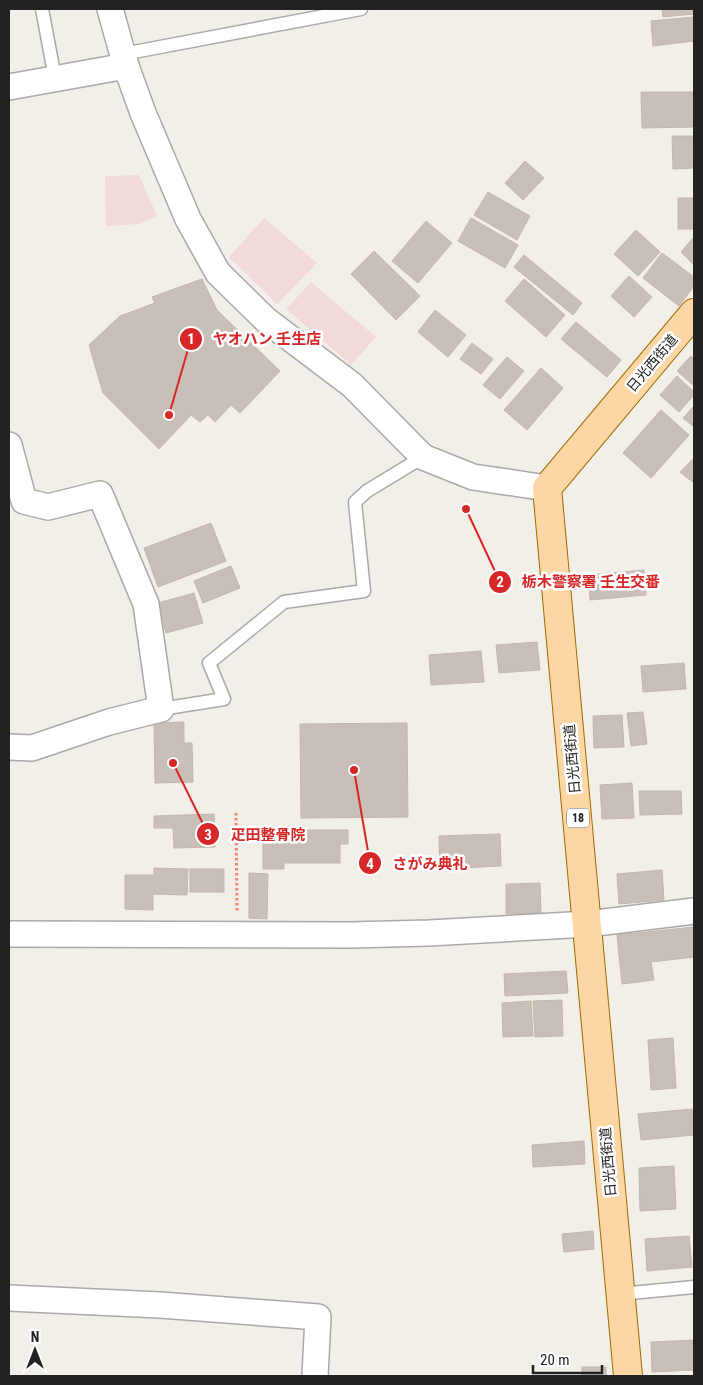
<svg xmlns="http://www.w3.org/2000/svg" width="703" height="1385" font-family="'Roboto Condensed','Noto Sans JP',sans-serif">
  <rect width="100%" height="100%" fill="#f2efe9"/>
  <!-- commercial -->
  <g fill="#f2dad9">
    <polygon points="139,175 157,216 139,224 106,226 105,176"/>
    <polygon points="264,218 317,263 277,304 229,257"/>
    <polygon points="311,282 376,337 351,365 286,309"/>
  </g>
  <!-- building -->
  <g fill="#c7bfb8" stroke="#c4b6ab">
    <polygon points="662,9 694,9 694,14 663,17"/>
    <polygon points="694,17 694,41 653,46 651,21"/>
    <polygon points="641,92 694,92 694,127 642,128"/>
    <polygon points="672,136 694,136 694,168 673,169"/>
    <polygon points="525,161 544,178 523,200 505,183"/>
    <polygon points="488,192 530,216 517,240 474,215"/>
    <rect x="678" y="198" width="16" height="31"/>
    <polygon points="471,218 518,245 505,268 458,241"/>
    <polygon points="426,221 452,243 418,283 392,261"/>
    <polygon points="636,230 660,252 638,276 614,254"/>
    <polygon points="694,237 694,265 681,252"/>
    <polygon points="374,251 420,296 396,320 351,274"/>
    <polygon points="662,253 694,277 694,286 679,306 643,278"/>
    <polygon points="524,255 582,303 573,315 514,267"/>
    <polygon points="629,276 652,297 634,317 611,296"/>
    <polygon points="202,279 217,310 280,371 240,413 231,405 215,422 208,415 200,422 191,415 159,449 103,393 89,345 120,316 155,303 152,297"/>
    <polygon points="524,279 565,315 546,337 505,301"/>
    <polygon points="435,310 466,335 448,357 418,332"/>
    <polygon points="576,322 621,360 607,377 561,339"/>
    <polygon points="472,343 493,359 481,374 460,359"/>
    <polygon points="691,356 694,359 694,386 677,371"/>
    <polygon points="507,357 524,371 500,399 483,385"/>
    <polygon points="541,368 563,388 527,430 504,410"/>
    <polygon points="677,376 694,392 694,395 679,412 660,395"/>
    <polygon points="694,406 694,427 683,418"/>
    <polygon points="661,410 689,435 651,478 623,453"/>
    <polygon points="694,458 694,483 680,472"/>
    <polygon points="211,523 226,561 158,587 144,548"/>
    <polygon points="231,566 240,588 203,603 194,581"/>
    <polygon points="644,570 646,595 590,600 588,575"/>
    <polygon points="194,593 203,623 166,633 158,603"/>
    <polygon points="537,642 540,670 499,673 496,645"/>
    <polygon points="481,651 484,682 431,685 429,655"/>
    <polygon points="684,663 686,689 643,692 641,666"/>
    <polygon points="643,712 647,744 631,746 627,713"/>
    <polygon points="622,715 624,747 594,748 593,716"/>
    <polygon points="184,722 184,743 192,743 193,782 155,783 154,723"/>
    <polygon points="407,723 408,817 301,818 300,724"/>
    <polygon points="632,783 634,818 602,819 600,785"/>
    <polygon points="639,791 681,791 682,814 640,815"/>
    <polygon points="214,814 215,847 174,848 173,828 154,828 154,816"/>
    <polygon points="284,826 306,827 306,830 348,830 348,844 340,844 340,863 284,863 284,869 263,869 263,835 284,835"/>
    <polygon points="500,834 501,866 440,869 439,836"/>
    <polygon points="154,868 188,869 187,895 153,894 153,910 125,909 125,875 154,875"/>
    <rect x="190" y="869" width="34" height="23"/>
    <polygon points="662,870 664,900 619,904 617,874"/>
    <polygon points="249,873 268,874 267,919 249,918"/>
    <polygon points="540,883 541,913 506,914 506,884"/>
    <polygon points="694,927 694,957 651,962 654,980 622,984 617,935"/>
    <polygon points="566,971 568,993 505,996 504,974"/>
    <polygon points="562,1000 563,1036 535,1037 533,1001"/>
    <polygon points="531,1001 533,1036 503,1037 502,1003"/>
    <polygon points="673,1038 676,1088 651,1090 648,1040"/>
    <polygon points="692,1109 694,1135 641,1140 638,1114"/>
    <polygon points="584,1141 585,1164 533,1167 532,1145"/>
    <polygon points="674,1166 676,1209 640,1211 639,1168"/>
    <polygon points="593,1231 594,1249 564,1252 562,1234"/>
    <polygon points="689,1236 692,1267 647,1271 645,1239"/>
    <polygon points="694,1340 694,1370 652,1372 651,1342"/>
    <rect x="582" y="1367" width="24" height="9"/>
  </g>
  <g fill="none" stroke-linecap="round" stroke-linejoin="round">
    <defs>
      <g id="lane">
        <polyline points="42,9 55,78"/>
        <polyline points="123,54 361,9"/>
        <polyline points="161,709 224,699 209,663 284,602 364,591 355,502 367,491 423,457"/>
        <polyline points="620,1294 694,1287"/>
      </g>
      <g id="street">
        <polyline points="110,9 126,66 143,113 188,219 218,273 266,320 352,385 423,457 473,477 547,488"/>
        <polyline points="9,87 126,66"/>
        <polyline points="9,445 24,501 48,507 100,494 146,604 161,709 109,722 32,748 9,747"/>
        <polyline points="9,934 350,935 429,933 588,924 694,911"/>
        <polyline points="9,1298 160,1305 318,1317 315,1376"/>
      </g>
      <polyline id="primary" points="628,1376 547,488 694,313"/>
    </defs>
    <!-- lane casing -->
    <use href="#lane" stroke="#a9a9a9" stroke-width="15"/>
    <!-- street casing -->
    <use href="#street" stroke="#a9a9a9" stroke-width="28"/>
    <!-- primary casing -->
    <use href="#primary" stroke="#a06b00" stroke-width="30"/>
    <!-- path -->
    <polyline stroke="#fa8072" stroke-width="3" stroke-dasharray="2.5 2.5" stroke-linecap="butt" points="236,813 237,913"/>
    <!-- lane -->
    <use href="#lane" stroke="#fff" stroke-width="12"/>
    <!-- street -->
    <use href="#street" stroke="#fff" stroke-width="25"/>
    <!-- primary -->
    <use href="#primary" stroke="#fcd6a4" stroke-width="28"/>
  </g>
  <g text-anchor="middle" dominant-baseline="central" stroke-width="5" stroke-linejoin="round" paint-order="stroke">
    <!-- shield labels -->
    <rect fill="#fff" stroke="#646464" stroke-width="1" x="567" y="808.5" width="22" height="19" rx="4"/>
    <g font-size="12" font-weight="bold" fill="#222">
      <text x="578" y="818">18</text>
    </g>
    <!-- street labels -->
    <g font-size="14" fill="#222" stroke="#fff">
      <text transform="translate(652 363) rotate(-50)">日光西街道</text>
      <text transform="translate(572 759) rotate(-95)">日光西街道</text>
      <text transform="translate(608 1162) rotate(-95)">日光西街道</text>
    </g>
  </g>
  <!-- callouts -->
  <path fill="none" stroke="#d62828" stroke-width="2" d="M169 415L191 339M466 509L500 582M173 763L208 834M354 770L370 863"/>
  <g fill="#d62828" stroke="#fff" stroke-width="2">
    <circle cx="169" cy="415" r="5"/>
    <circle cx="466" cy="509" r="5"/>
    <circle cx="173" cy="763" r="5"/>
    <circle cx="354" cy="770" r="5"/>
    <circle cx="191" cy="339" r="12"/>
    <circle cx="500" cy="582" r="12"/>
    <circle cx="208" cy="834" r="12"/>
    <circle cx="370" cy="863" r="12"/>
  </g>
  <g font-size="15" text-anchor="middle" font-weight="bold" fill="#fff">
    <text x="191" y="344">1</text>
    <text x="500" y="587">2</text>
    <text x="208" y="840">3</text>
    <text x="370" y="869">4</text>
  </g>
  <g font-size="15" text-anchor="middle" font-weight="bold" fill="#d62828" stroke="#fff" stroke-width="5" stroke-linejoin="round" paint-order="stroke">
    <text x="267" y="344">ヤオハン 壬生店</text>
    <text x="591" y="587">栃木警察署 壬生交番</text>
    <text x="268" y="840">疋田整骨院</text>
    <text x="430" y="869">さがみ典礼</text>
  </g>
  <!-- border -->
  <rect width="703" height="1385" fill="none" stroke="#222222" stroke-width="20"/>
  <!-- north arrow -->
  <g transform="translate(35 1350)" stroke="#ffffff" stroke-width="4" paint-order="stroke">
  <path d="M0-4L9 19L0 12L-9 19Z" fill="#222222"/>
  <text y="-8" font-size="14" font-weight="bold" text-anchor="middle" fill="#222222">N</text>
  </g>
  <!-- scale -->
  <path d="M533 1365v8h69v-8" fill="none" stroke="#222222" stroke-width="2.5"/>
  <text x="540" y="1365" font-size="15" fill="#222222" stroke="#ffffff" stroke-width="4" paint-order="stroke">20 m</text>
</svg>
